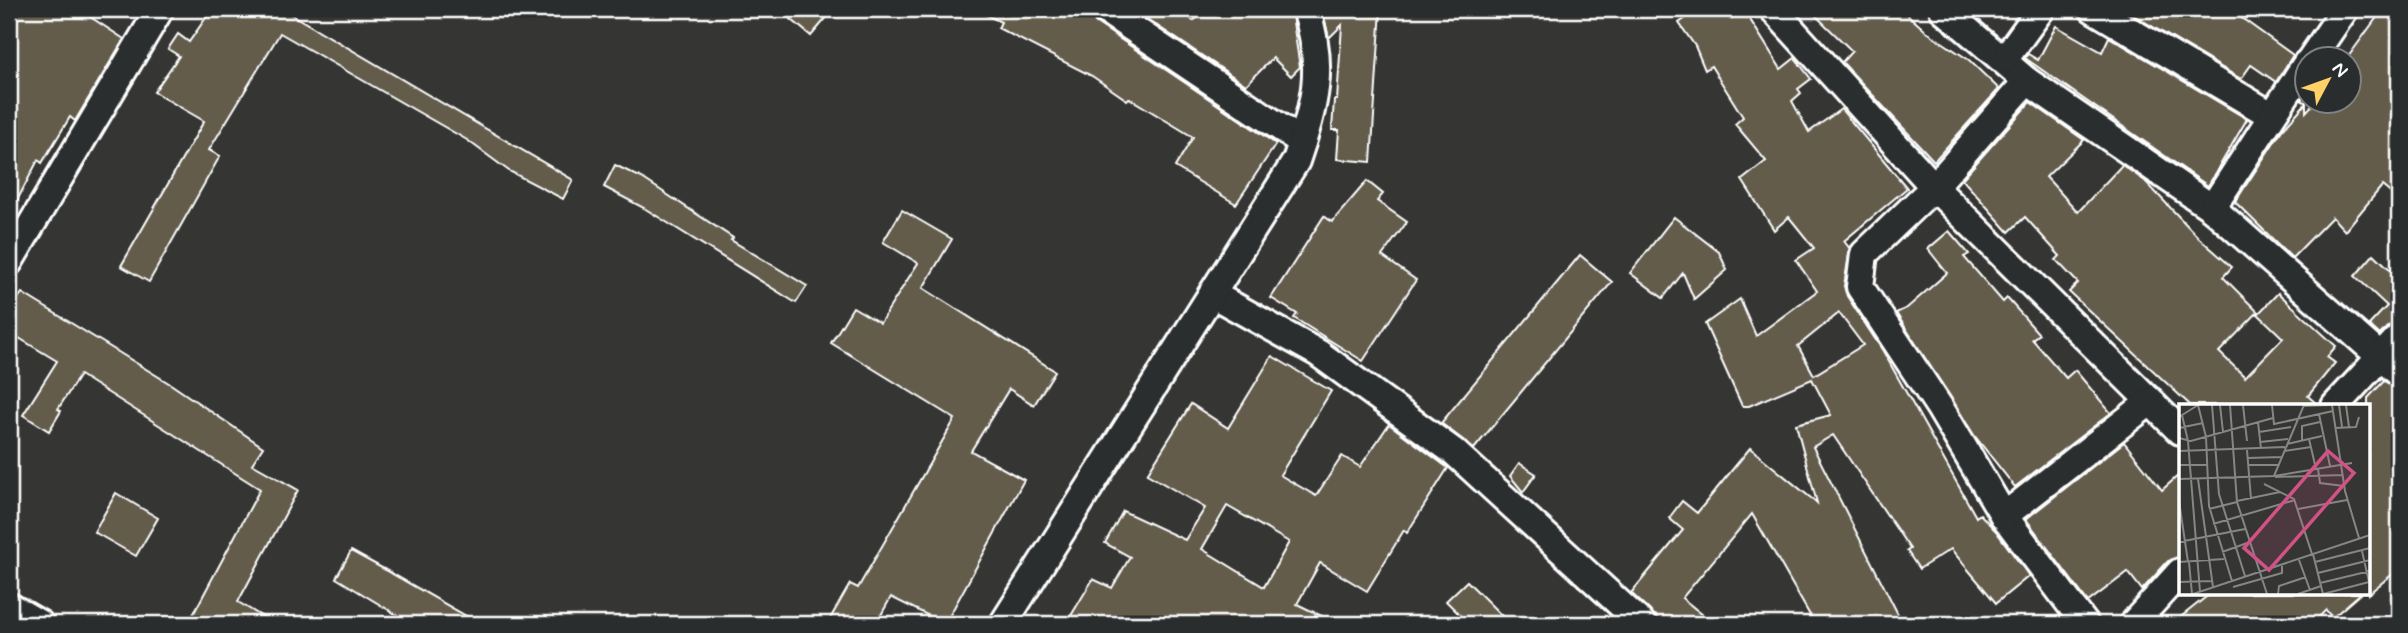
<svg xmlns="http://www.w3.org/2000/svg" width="2408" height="633" font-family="Mynerve,sans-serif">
  <rect width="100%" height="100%" fill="#353634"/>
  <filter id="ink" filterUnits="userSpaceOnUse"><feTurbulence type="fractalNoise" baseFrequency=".0143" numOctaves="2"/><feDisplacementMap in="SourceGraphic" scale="14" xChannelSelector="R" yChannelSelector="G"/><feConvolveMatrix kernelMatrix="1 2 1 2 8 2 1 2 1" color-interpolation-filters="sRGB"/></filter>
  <g filter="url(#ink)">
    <!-- building -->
    <g fill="#635c4c" stroke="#fff" stroke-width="2" fill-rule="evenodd">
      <polygon points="9,9 78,9 124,39 75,121 70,117 42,163 38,160 9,216"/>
      <polygon points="212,9 282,9 573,180 563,199 509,171 467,140 280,33 209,150 220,156 149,282 121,266 204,121 154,92 179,56 168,49 178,34 189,42"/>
      <polygon points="779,9 834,9 811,36"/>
      <polygon points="974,9 1088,9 1095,22 1276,144 1236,204 1175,167 1193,137 1129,98 1127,100 1092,76 998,28 1001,22"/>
      <polygon points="1132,9 1181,9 1193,21 1209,9 1291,9 1300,67 1291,76 1273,58 1246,85"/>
      <polygon points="1328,9 1381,9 1371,162 1337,159 1339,130 1332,130 1334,100 1337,100 1342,25 1329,38 1323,13"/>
      <path d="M1698,9h24l8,10 14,-9 37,59 14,-11 16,21 -13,10 3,4 -9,8 17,31 32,-23 66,79 -63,53 6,8 -6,37 3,10 36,55 93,166 4,-3 16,17 33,45 -33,27 -45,-54 -32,20 -12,-18 3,-2 -77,-114 -20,12 90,177h-88l-63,-110 -70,84 32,26h-50l-33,-31 52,-63 -14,-12 13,-17 15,12 53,-65 67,55 -21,-79 35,-9 -19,-36 -63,27h-7l-37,-82 35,-25 16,37 61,-45 -21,-31 18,-12 -25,-31 -15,13 -32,-50 24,-19 -31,-37 8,-7 -32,-51 -6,4 -10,-24 -16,-23zM1839,313l24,32 -49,30 -16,-29z"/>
      <polygon points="1809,9 1901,9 1927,32 1969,60 1999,89 1934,161 1842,62 1852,51"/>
      <polygon points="2123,9 2229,9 2293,55 2276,82 2251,65 2241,79"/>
      <polygon points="2383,9 2399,17 2399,200 2382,186 2345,231 2332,217 2292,258 2235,202 2282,130 2306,103 2301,100 2306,92 2306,112 2315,102 2348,102 2348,57"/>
      <polygon points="2056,26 2102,52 2109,37 2247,119 2208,186 2025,58 2028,54 2038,60"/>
      <polygon points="2030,102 2084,140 2046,177 2078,212 2122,165 2145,181 2199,238 2232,267 2223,277 2258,312 2219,352 2245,377 2283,338 2258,314 2278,293 2336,346 2327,357 2335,363 2308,396 2318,405 2190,405 2069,292 2078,283 2056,260 2060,256 2025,217 2009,232 1962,179"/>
      <polygon points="615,165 642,178 733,238 731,240 807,286 796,303 644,208 604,187"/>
      <polygon points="1367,181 1383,194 1377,201 1407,222 1382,256 1416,280 1363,361 1294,318 1297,314 1271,298 1324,216 1332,222"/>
      <polygon points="902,210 952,239 923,288 1055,371 1034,405 1009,389 971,451 1024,480 945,624 891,597 876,624 827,624 850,584 858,588 955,419 831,343 853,307 880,323 918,263 883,242"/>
      <polygon points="1674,217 1719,252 1727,270 1694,299 1683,273 1663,298 1630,273"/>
      <polygon points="1949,231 1969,254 1964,257 2003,302 2007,298 2039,334 2032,339 2066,378 2075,370 2111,413 2015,487 1974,435 1896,313 1907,308 1947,273 1928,249"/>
      <polygon points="2374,254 2399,278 2399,322 2388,326 2380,335 2369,325 2387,306 2355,276"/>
      <polygon points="1580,255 1612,282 1474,449 1441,423"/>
      <polygon points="22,293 172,385 263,447 252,464 298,490 238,602 274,624 188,624 260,489 80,375 58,409 61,411 49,431 23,415 57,361 9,332 9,311"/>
      <path d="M1272,356l59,35 -51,84 36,21 26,-40 18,11 29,-43 59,44 -41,65 -3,-3 -37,61 -47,-28 -23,41 41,20h-272l27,-45 19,9 18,-31 -25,-14 18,-32 62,29 20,-32 -58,-34 44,-70 37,24zM1227,506l62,36 -25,45 -62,-38z"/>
      <polygon points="2384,381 2399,388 2399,569 2368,594 2368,398"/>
      <polygon points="2124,442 2162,490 2180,474 2180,557 2168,561 2142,590 2128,572 2088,602 2026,519"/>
      <polygon points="1519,463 1536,474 1523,492 1510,476"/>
      <polygon points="116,493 158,518 136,556 94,532"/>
      <polygon points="351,551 391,573 480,624 412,624 336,578"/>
      <polygon points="1467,581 1510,624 1469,624 1446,601"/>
      <polygon points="2211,593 2361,593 2332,618 2326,610 2312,624 2172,624"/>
    </g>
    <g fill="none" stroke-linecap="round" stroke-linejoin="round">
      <defs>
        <g id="minor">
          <polyline points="1104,9 1302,142"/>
          <polyline points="1773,9 1934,187 2180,431"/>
          <polyline points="1943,9 2027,81 2212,208 2399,373"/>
          <polyline points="2093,9 2271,115"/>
          <polyline points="2004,60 2041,9"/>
          <polyline points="2310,60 2345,9"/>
          <polyline points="2027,81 1934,187 1864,254 1860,287 1940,408 2004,516 2085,624"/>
          <polyline points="2212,208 2306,64"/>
          <polyline points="9,262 160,9"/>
          <polyline points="1212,294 1318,353 1454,452 1642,624"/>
          <polyline points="2335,406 2399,337"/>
          <polyline points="2004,516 2151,401"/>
          <polyline points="9,606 40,624"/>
          <path d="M1003,624l293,-463c19,-57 29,-94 10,-152"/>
          <polyline points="2133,624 2180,572"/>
        </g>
      </defs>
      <!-- minor casing -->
      <use href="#minor" stroke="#fff" stroke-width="32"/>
      <!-- minor -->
      <use href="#minor" stroke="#2a2d2e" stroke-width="26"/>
    </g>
  </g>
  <!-- overview -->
  <g transform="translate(2179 404)">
    <rect width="191" height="191" fill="#353634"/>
    <path fill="none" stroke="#868685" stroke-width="2" d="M19,1l8,32 3,69 23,75M33,1l7,89 26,82M41,1l3,27M51,1l7,97 30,92M64,1l4,36M93,1l2,19 59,-13M153,1l13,86 14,47M160,1l3,22M167,1l3,22M124,2l28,-1M140,10l11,52M3,11l6,26M0,13l19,-12M79,18l3,27M0,24l24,-5M156,24l21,-1 3,-10M80,28l32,-5M0,34l12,3 82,-23M130,35l7,30M123,36v-14l18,-4M9,37l12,151M81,38l28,-3M108,40l35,-8M68,46l4,49M0,47l106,-4M106,47l26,-4M69,54l34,-1M0,61h28M69,61h31M139,65l2,14 24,3M95,72l78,-13M96,73l68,-2M0,75l95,-3 30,-71M19,75l15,108M85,80l30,15 18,55M0,97l9,61M58,97l43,-9M30,105l28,-7M119,105l49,-9M34,120l82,-24M0,138l66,-13M183,147l7,31M43,148l28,-10M134,150l10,40M120,156l11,30M0,158l45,-3M10,158l3,32M136,158l55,-14M139,169l52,-13M0,178l33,-1M141,179l50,-12M54,183l49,-14v-7M14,190l177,-59M99,190l1,-8 27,-9M119,190l23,-8M144,190l46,-12"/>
    <path fill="#d15284" fill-opacity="0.15" stroke="#d15284" stroke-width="3.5" d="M149,47l26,22 -85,97 -25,-22z"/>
    <rect width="191" height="191" fill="none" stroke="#fff" stroke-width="3.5"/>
  </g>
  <!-- margin -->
  <rect width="2408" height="633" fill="none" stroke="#2a2d2e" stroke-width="35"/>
  <rect x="18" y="18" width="2373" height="598" fill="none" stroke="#fff" stroke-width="2.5" filter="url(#ink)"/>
  <!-- north arrow -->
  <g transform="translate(2328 80) rotate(49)"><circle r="33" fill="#2a2d2e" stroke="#7f8182" stroke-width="2"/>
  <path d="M0-5L12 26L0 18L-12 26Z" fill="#ffd166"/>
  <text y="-10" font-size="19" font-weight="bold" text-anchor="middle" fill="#ffffff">N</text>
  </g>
</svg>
